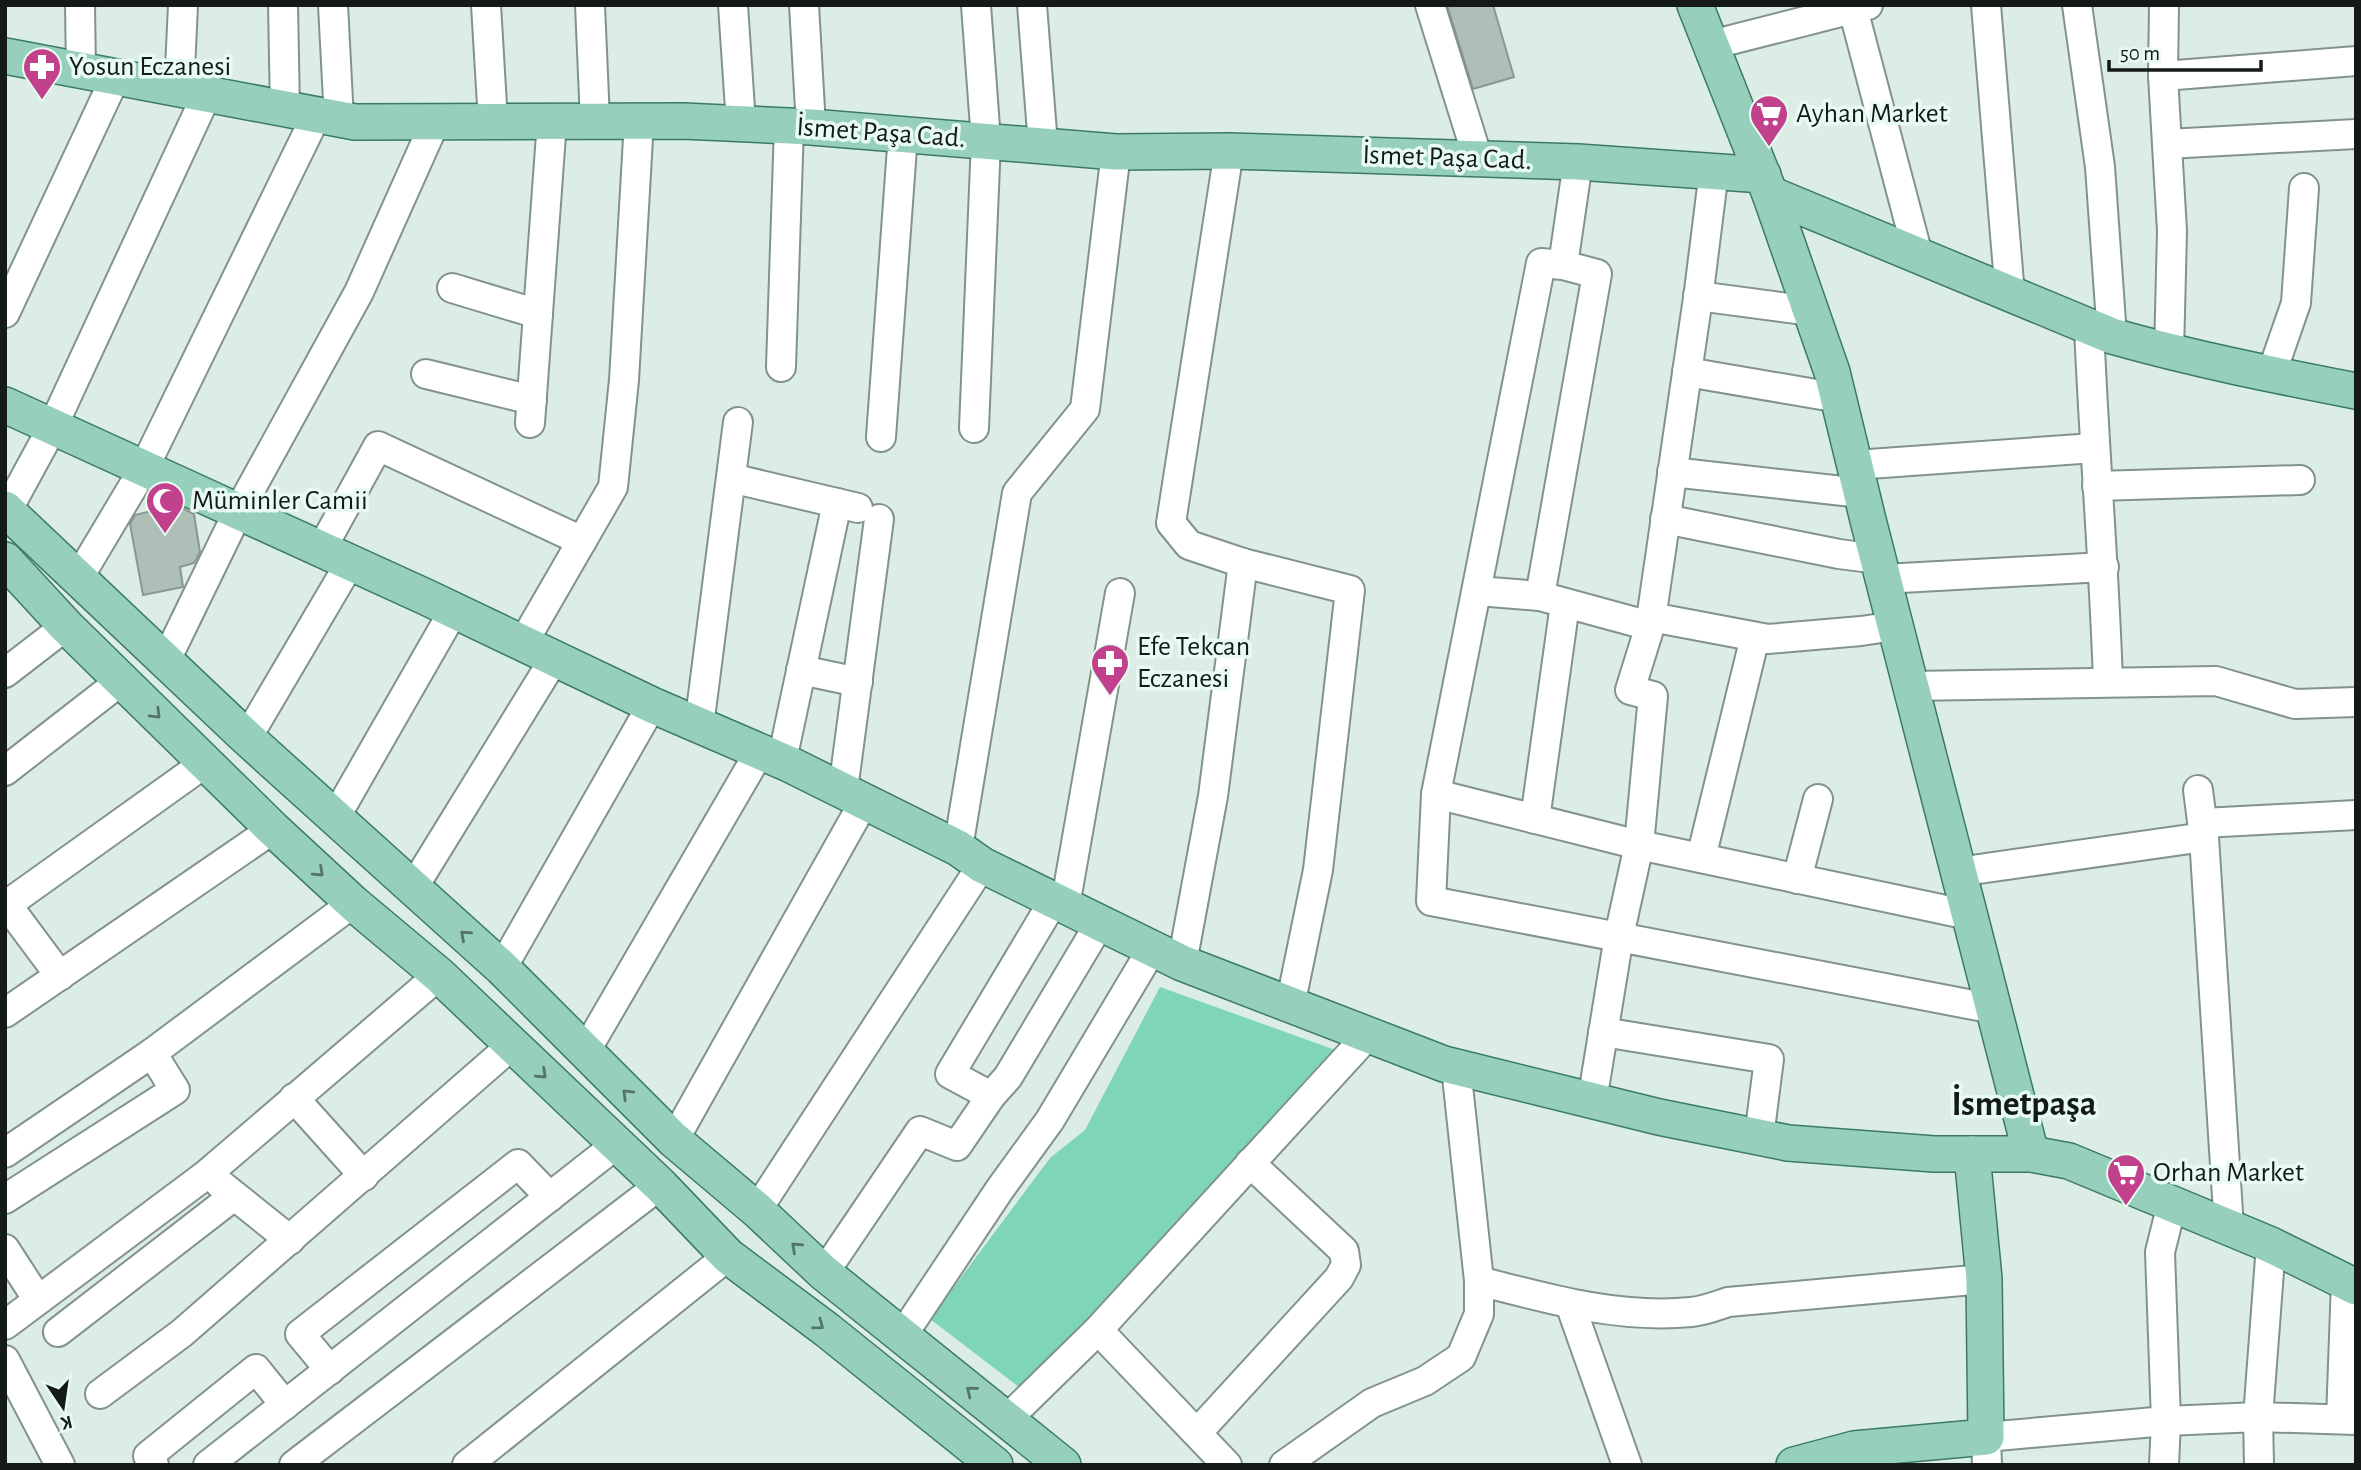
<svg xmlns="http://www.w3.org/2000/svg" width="2361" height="1470" font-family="'Alegreya Sans',sans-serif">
  <rect width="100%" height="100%" fill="#dbede5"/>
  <!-- green -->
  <polygon fill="#7ed6b6" points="1160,987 1338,1051 1023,1390 930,1319 1050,1158 1085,1130"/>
  <!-- building -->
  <g fill="#adbfb7" stroke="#879991" stroke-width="2">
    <polygon points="1447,5 1493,5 1514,77 1473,89"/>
    <polygon points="176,505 194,514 200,552 194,563 180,567 183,587 143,595 130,524 135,515"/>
  </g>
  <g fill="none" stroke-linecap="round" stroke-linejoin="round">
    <defs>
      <g id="minor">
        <polyline points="80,5 81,72"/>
        <polyline points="283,5 285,110"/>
        <polyline points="333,5 339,120"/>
        <polyline points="486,5 493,122"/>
        <polyline points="590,5 595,121"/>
        <polyline points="733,5 741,124"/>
        <polyline points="804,5 811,127"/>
        <polyline points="1032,5 1043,145"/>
        <polyline points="1430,5 1478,159"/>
        <polyline points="1986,5 2010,295"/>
        <polyline points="2077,5 2100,167 2112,336"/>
        <polyline points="2164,5 2163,76 2172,231 2169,353"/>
        <polyline points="1853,9 1918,255"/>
        <polyline points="1711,45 1868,5"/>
        <polyline points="2163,76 2356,61"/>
        <polyline points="179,91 183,5"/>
        <polyline points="2167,144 2356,134"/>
        <polyline points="1229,151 1171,523 1189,545 1243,563 1350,590 1318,870 1290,1006"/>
        <polyline points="1563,265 1578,162"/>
        <polyline points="452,288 538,314"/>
        <polyline points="1698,296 1811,311"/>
        <polyline points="5,313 115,78"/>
        <path d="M2089,327c5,119 15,236 19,355"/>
        <polyline points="781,367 789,126"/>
        <polyline points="1687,372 1839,398"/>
        <polyline points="426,374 532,400"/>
        <polyline points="2271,375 2296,303 2304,188"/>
        <polyline points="530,423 552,121"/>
        <polyline points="974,428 986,141 976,5"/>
        <polyline points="881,437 903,134"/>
        <polyline points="1855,465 2094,448"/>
        <polyline points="1672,472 1861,493"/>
        <polyline points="731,478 858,508"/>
        <polyline points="2097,486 2300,480"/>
        <polyline points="7,511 52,428 206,96"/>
        <polyline points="1665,519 1839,554 1878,559"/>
        <polyline points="321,550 378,446 582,541"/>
        <polyline points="79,577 144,468 316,116"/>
        <polyline points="1883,579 2104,567"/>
        <polyline points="1478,591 1540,596 1650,626"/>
        <polyline points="1540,596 1597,274 1563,265 1541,263 1436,794 1431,901 1994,1009"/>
        <polyline points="1651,617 1768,639 1861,631 1895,626"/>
        <polyline points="523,643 613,487 624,380 639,121"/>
        <polyline points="166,660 238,512 359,292 435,122"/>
        <polyline points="801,670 858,682"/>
        <polyline points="5,673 66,626"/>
        <polyline points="1911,686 2216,681 2295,704 2356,702"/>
        <polyline points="699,726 738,422"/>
        <polyline points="247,738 350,563"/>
        <polyline points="782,760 837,503"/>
        <polyline points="5,771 122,680"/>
        <polyline points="843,790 879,519"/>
        <polyline points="2198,790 2204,837 2229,1228"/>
        <polyline points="1436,794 1639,845 1969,915"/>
        <polyline points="336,816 454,610"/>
        <polyline points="1535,819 1565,604"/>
        <polyline points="2203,823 2356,815"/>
        <polyline points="958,848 1017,493 1085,409 1116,152"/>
        <polyline points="1701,858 1755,637"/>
        <polyline points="1958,872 2204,837"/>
        <polyline points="1797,879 1818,799"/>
        <polyline points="413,888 554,659"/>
        <polyline points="5,902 60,976"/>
        <polyline points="5,906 205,763"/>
        <polyline points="1065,906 1120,593"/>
        <polyline points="1182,963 1213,796 1243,563"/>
        <polyline points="502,968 652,705"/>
        <polyline points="5,1013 273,829"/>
        <polyline points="1603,1032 1769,1059 1759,1137"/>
        <polyline points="585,1052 760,751"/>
        <polyline points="991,1096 1008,1077 1100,923"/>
        <polyline points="294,1098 364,1176"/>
        <polyline points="1592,1101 1619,936 1639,845 1653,696 1630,690 1650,626 1699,291 1714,171"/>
        <polyline points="674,1140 865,800"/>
        <polyline points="5,1153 152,1053 353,903"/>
        <polyline points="220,1184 290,1240"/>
        <polyline points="5,1199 175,1090 152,1053"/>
        <polyline points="757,1210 982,865"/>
        <polyline points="5,1249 38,1300"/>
        <polyline points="824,1273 920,1131 957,1146 991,1096 950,1074 1054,900"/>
        <path d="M1479,1281c69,18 140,38 212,31 13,-1 25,-6 37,-10l256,-23"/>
        <polyline points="1570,1304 1627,1465"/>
        <polyline points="5,1325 207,1174 439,975"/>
        <polyline points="1098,1330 1227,1465"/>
        <polyline points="58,1332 234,1196"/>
        <polyline points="902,1336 1000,1189 1050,1120 1152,949"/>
        <polyline points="5,1360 60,1465"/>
        <polyline points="330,1370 300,1334 518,1164 550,1197"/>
        <polyline points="100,1394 182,1333 511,1046"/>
        <polyline points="2341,1419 2346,1282"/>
        <polyline points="1006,1420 1098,1330 1368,1035"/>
        <polyline points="1197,1433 1339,1278 1346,1265 1344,1251 1250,1163"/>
        <polyline points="154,1465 148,1456 256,1369 285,1405"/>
        <polyline points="208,1465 617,1144"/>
        <polyline points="294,1465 660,1185"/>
        <polyline points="467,1465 728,1256"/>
        <polyline points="1284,1465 1372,1403 1425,1381 1461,1357 1479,1314 1479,1281 1456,1067"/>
        <polyline points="1987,1465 1986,1437 2166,1421 2258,1417 2356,1420"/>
        <polyline points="2164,1465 2166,1421 2160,1252 2172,1204"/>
        <polyline points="2259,1465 2258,1417 2271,1245"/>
      </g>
      <g id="major">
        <polyline points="1695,5 1770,194 1832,372 1868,520 2031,1154"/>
        <polyline points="5,56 355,122 683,121 811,127 1116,152 1229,151 1578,162 1763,175"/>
        <path d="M1770,194l342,142c81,23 162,39 244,55"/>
        <polyline points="5,405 428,598 652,705 789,764 958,848 982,865 1182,963 1444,1064 1659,1117 1788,1143 1934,1154 2031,1154 2069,1161 2271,1245 2356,1287"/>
        <polyline points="5,509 247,738 502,968 674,1140 757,1210 824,1273 1063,1465"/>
        <polyline points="5,560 66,626 273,829 353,903 439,975 660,1185 728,1256 827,1330 995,1465"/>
        <polyline points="1794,1465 1854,1449 1986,1437 1984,1279 1972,1154"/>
      </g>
    </defs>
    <!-- minor casing -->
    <use href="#minor" stroke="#82938b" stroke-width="32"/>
    <!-- major casing -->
    <use href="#major" stroke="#3b7b64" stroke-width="38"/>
    <!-- minor -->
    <use href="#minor" stroke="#fff" stroke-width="28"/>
    <!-- major -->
    <use href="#major" stroke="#96cfbb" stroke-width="35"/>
  </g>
  <!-- one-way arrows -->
  <defs><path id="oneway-chevron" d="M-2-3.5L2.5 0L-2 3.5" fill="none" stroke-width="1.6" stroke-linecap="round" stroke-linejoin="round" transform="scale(1.75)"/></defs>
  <g stroke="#547469">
    <use href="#oneway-chevron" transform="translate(156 714) rotate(45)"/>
    <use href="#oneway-chevron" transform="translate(319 872) rotate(43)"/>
    <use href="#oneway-chevron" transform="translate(465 935) rotate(-138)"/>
    <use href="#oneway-chevron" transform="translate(542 1074) rotate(43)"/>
    <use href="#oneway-chevron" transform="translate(627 1094) rotate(-135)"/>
    <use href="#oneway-chevron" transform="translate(796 1247) rotate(-137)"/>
    <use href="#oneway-chevron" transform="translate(819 1325) rotate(37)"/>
    <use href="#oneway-chevron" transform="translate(971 1391) rotate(-141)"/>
  </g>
  <!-- icons -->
  <defs>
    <symbol id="pharmacy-pin" viewBox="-11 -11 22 30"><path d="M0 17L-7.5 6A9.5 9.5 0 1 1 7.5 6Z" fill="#c1418c" stroke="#e8fbf2"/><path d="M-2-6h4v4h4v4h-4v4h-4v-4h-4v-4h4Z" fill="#fff"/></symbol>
    <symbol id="supermarket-pin" viewBox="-11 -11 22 30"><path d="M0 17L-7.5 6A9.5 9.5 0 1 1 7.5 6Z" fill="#c1418c" stroke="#e8fbf2"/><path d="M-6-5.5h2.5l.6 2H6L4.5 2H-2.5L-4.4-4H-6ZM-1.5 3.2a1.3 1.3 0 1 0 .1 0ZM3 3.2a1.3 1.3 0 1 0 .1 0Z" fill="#fff"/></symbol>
    <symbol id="mosque-pin" viewBox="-11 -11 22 30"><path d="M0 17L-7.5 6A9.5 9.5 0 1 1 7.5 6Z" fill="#c1418c" stroke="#e8fbf2"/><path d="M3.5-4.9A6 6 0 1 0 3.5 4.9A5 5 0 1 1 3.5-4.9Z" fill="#fff"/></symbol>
  </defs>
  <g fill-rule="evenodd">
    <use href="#pharmacy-pin" x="20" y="45" width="44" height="60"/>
    <use href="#supermarket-pin" x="1747" y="92" width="44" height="60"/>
    <use href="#mosque-pin" x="143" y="479" width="44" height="60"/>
    <use href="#pharmacy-pin" x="1088" y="641" width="44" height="60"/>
    <use href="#supermarket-pin" x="2104" y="1151" width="44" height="60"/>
  </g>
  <g text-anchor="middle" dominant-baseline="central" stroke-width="7" stroke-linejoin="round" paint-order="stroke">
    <!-- poi labels -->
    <g font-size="28" fill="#131a17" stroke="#e8fbf2" text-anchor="start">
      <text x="69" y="67">Yosun Eczanesi</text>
      <text x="1796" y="114">Ayhan Market</text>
      <text x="192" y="501">Müminler Camii</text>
      <text x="1137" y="647">Efe Tekcan<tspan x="1137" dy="32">Eczanesi</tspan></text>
      <text x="2153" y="1173">Orhan Market</text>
    </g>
    <!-- street labels -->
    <g font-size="28" fill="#131a17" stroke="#e8fbf2">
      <text transform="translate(881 133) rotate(4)">İsmet Paşa Cad.</text>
      <text transform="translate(1447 158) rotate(2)">İsmet Paşa Cad.</text>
    </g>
    <!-- district labels -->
    <g font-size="35" font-weight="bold" fill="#131a17" stroke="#e8fbf2">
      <text x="2024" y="1104">İsmetpaşa</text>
    </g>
  </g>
  <!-- border -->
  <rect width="2361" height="1470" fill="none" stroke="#131a17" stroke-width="14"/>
  <!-- north arrow -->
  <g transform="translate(63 1407) rotate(167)" stroke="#e8fbf2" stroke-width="5" paint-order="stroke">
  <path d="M0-5L12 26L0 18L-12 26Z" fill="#131a17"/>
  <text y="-10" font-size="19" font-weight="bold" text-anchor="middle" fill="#131a17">K</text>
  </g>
  <!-- scale -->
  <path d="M2109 60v10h152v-10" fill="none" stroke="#131a17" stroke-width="3.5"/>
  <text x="2120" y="60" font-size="21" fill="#131a17" stroke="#e8fbf2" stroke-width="5" paint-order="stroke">50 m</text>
</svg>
